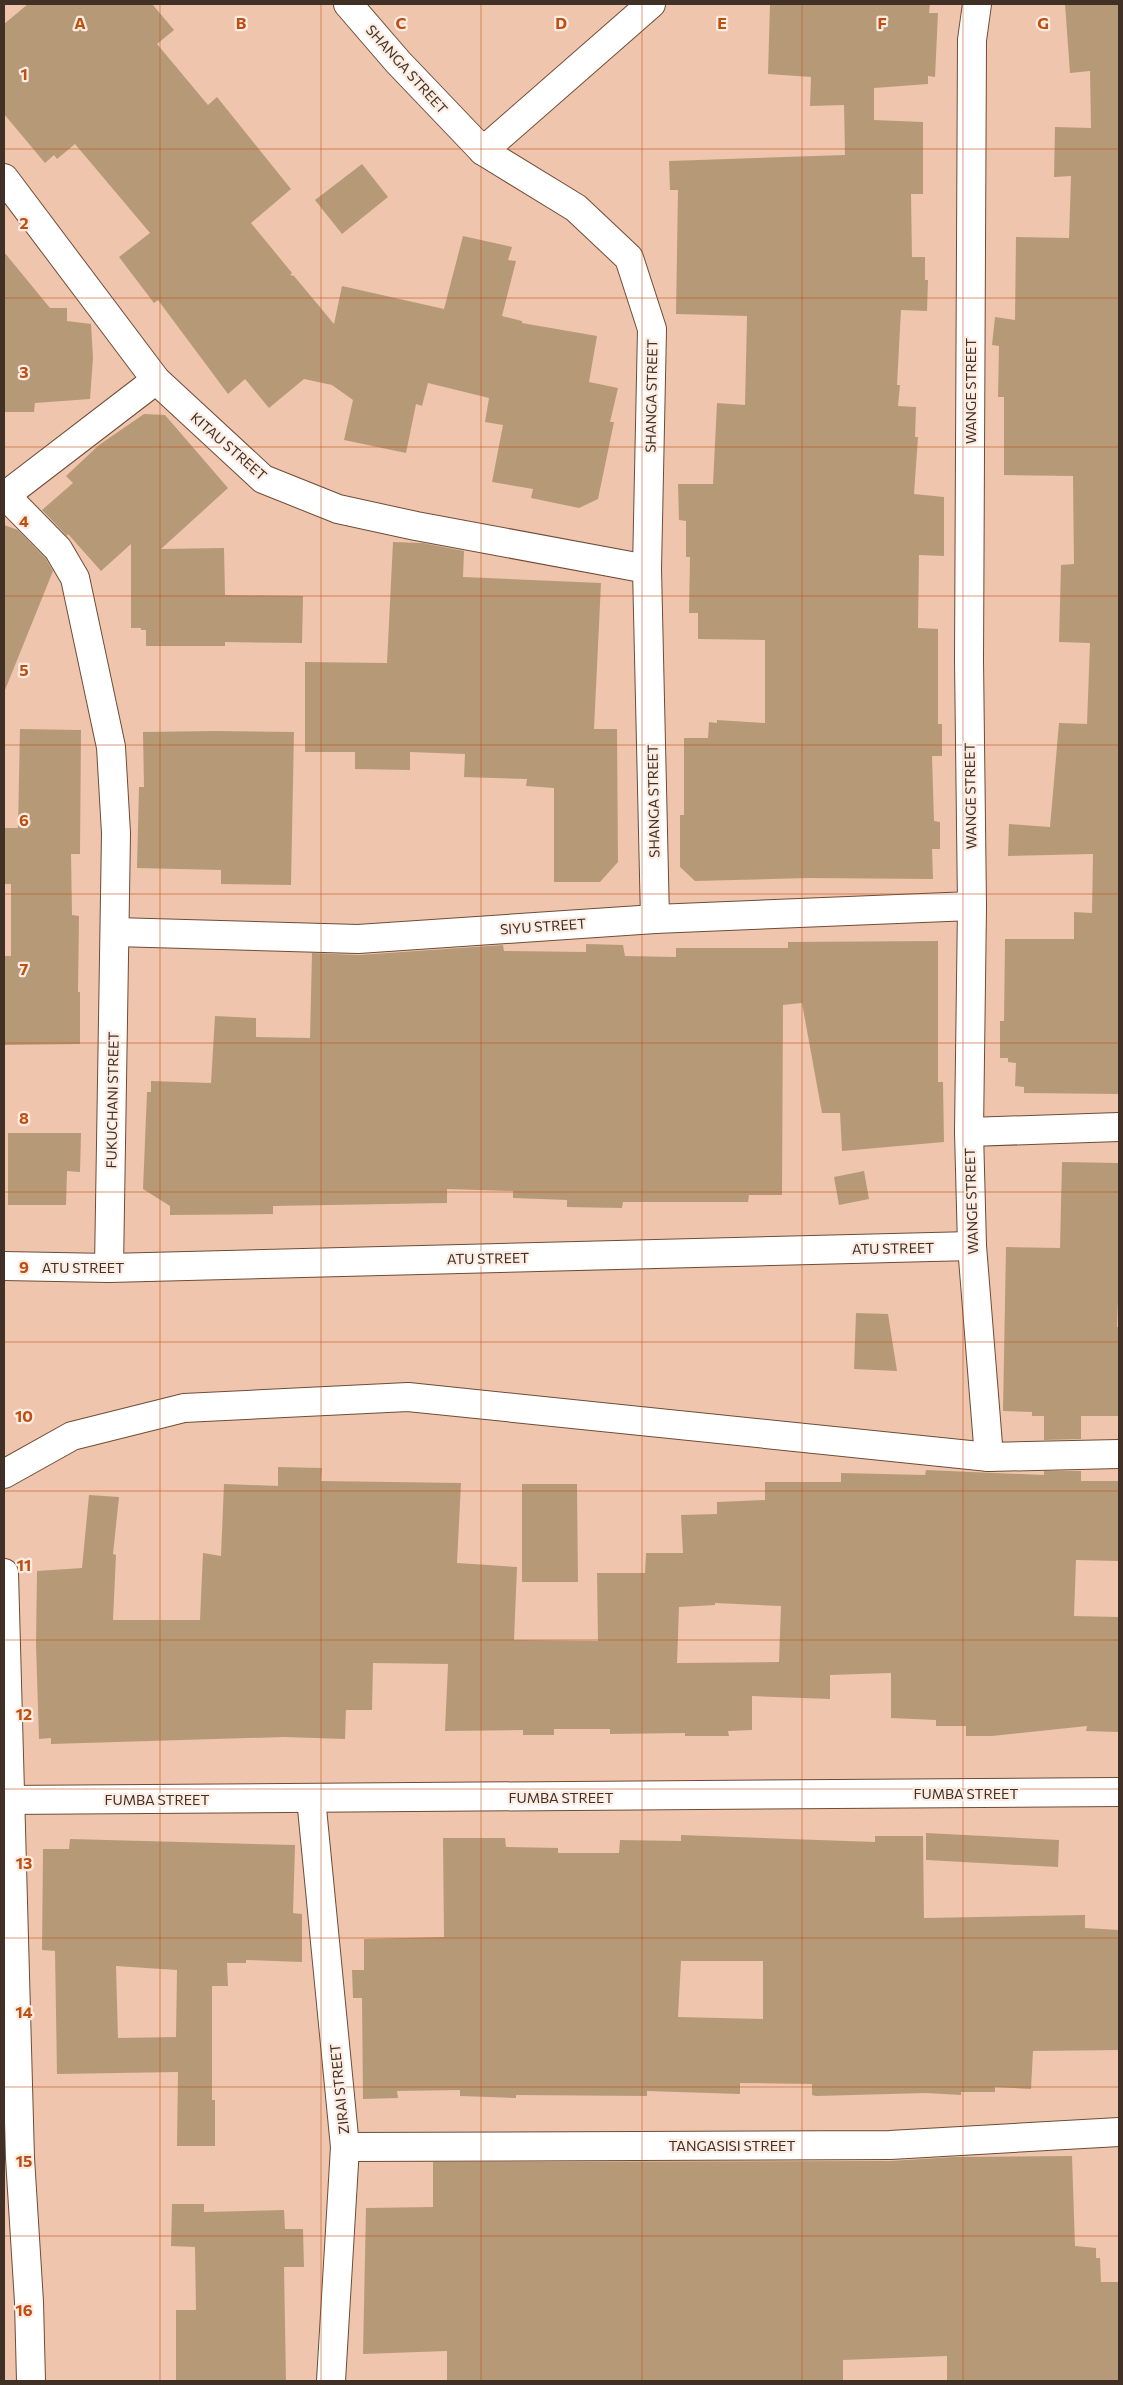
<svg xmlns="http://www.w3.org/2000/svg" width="1123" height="2385" font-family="Commissioner,sans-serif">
  <rect width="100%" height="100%" fill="#efc5ad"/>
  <!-- building -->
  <g fill="#b69a78" fill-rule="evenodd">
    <polygon points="28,4 152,4 174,30 157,44 208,105 217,97 291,189 251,223 292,273 290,275 294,276 334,324 342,286 444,309 463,236 512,247 508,260 516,261 502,316 522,321 522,323 597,336 589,382 618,388 610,422 614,422 598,499 579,508 531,498 533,489 492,482 503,425 485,422 489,398 428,383 422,406 416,404 406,453 344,440 353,400 332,385 304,379 269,408 245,379 228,394 158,300 154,303 119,257 150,233 75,144 57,159 54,155 45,163 4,114 4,24"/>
    <polygon points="770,4 930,4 929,13 938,13 935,77 928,76 928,84 874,88 874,120 923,122 923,194 911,194 912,257 925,257 925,280 928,280 927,311 901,310 897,385 900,385 898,406 916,407 915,437 918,437 914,494 944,497 944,556 919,555 918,628 938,629 938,724 942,724 942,756 932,756 934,821 940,822 940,849 932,849 933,879 808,878 695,881 680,867 680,815 684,815 684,738 708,738 709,722 717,723 717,720 765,723 765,640 698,639 698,613 689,613 690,557 686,557 686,521 679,520 678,484 713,484 717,403 745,405 747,316 676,314 678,190 670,190 669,161 845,155 844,105 810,106 811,77 768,74"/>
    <polygon points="1065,4 1119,4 1119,1094 1024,1093 1024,1087 1015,1086 1016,1063 1008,1062 1008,1058 1000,1058 1000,1021 1004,1021 1005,939 1074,939 1074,912 1092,913 1093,854 1008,856 1009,824 1050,827 1059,723 1087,724 1090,643 1059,642 1061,565 1074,564 1073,476 1004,475 1004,397 998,397 999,346 992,345 995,317 1015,320 1016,237 1069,238 1071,176 1054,177 1055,127 1091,128 1090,71 1070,73"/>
    <polygon points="362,164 388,197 342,234 315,200"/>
    <polygon points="4,252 50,308 67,308 67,321 91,324 93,358 90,399 35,403 34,412 4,412"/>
    <polygon points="144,414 165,415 228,488 161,549 224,548 225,595 303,596 302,643 225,642 225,646 146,646 146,630 141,630 141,628 131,628 131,544 101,571 68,534 67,536 42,510 73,483 66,476 99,445"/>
    <polygon points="4,525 18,530 46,559 53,571 5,690"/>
    <polygon points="393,542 423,543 464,551 463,577 601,583 594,729 617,729 618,862 600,882 554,882 554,788 526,786 527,779 464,777 465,754 410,752 410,770 355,769 355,752 305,752 305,662 387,663"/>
    <polygon points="20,729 81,730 80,854 71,854 72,915 79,916 78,992 80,992 80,1044 4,1045 4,970 5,956 11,956 11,884 4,884 4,828 18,828"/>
    <polygon points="214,731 294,732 291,885 221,884 221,870 137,868 139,787 144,787 143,732"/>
    <polygon points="938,941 938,1082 943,1082 944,1142 842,1151 840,1113 822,1113 802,1003 783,1005 782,1195 749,1195 748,1202 623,1202 622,1208 567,1207 567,1200 513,1198 513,1191 447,1189 447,1203 273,1206 273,1214 170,1215 170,1206 143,1189 147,1092 151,1092 151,1081 211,1083 215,1016 256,1018 256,1037 310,1038 312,953 359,955 503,945 504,951 586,952 586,944 623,945 625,956 676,957 676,948 788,948 788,942"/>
    <polygon points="8,1133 81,1133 80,1172 67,1171 66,1205 8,1205"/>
    <polygon points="1062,1162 1119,1163 1119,1275 1117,1327 1119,1327 1119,1416 1081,1416 1081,1439 1044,1440 1044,1416 1032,1416 1032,1412 1003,1411 1006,1247 1060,1248"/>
    <polygon points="864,1171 869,1199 839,1205 834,1177"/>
    <polygon points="856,1313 888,1314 897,1371 854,1369"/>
    <path d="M278,1467l44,1 -1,13 140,2 -4,80 60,4 -3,73 84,1 -1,-68h48l1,-20h37l-2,-38 36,-1v-12l48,-2v-18h76v-9l84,2 1,-5 118,5v-4h37v10h38v80l-43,-1 -2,56 45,1v115l-33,-1 1,-5 -95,10h-26v-10h-30v-6l-45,-2v-45l-61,2v24l-78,-3v34l-24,1 1,5h-44v-3l-75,1v-5h-56v6h-31v-5l-78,1 3,-67 -75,-1 -1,47h-26l-1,29 -61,-2 -233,7v-6l-12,1 -3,-94 1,-74 45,-3 7,-73 30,2 -6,57 3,1 -3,65h87l3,-67 18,3 3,-72 54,2zM715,1603l66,3 -2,56 -102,1 2,-56 36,-2z"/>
    <polygon points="522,1484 577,1484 578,1582 522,1582"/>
    <polygon points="926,1833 1059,1840 1058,1867 926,1860"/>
    <path d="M681,1835l194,7v-6h48l1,82 161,-3v13l34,2v120l-86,1 -2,38 -36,-2v5h-34v3l-35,-2 -110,3 -4,-1v-11l-72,-1v11l-93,-3v5l-131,-1v3l-56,-2v-6l-63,1 1,7 -35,1 -1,-101h-9l-1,-28h12v-31l80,-2 -1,-99h62l1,9 52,1v5h61l1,-13 61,1zM681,1961h82v58l-85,-2z"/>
    <path d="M70,1839l225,6 -2,68 9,1v48l-56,-2v3h-19l1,23h-16v114h3v46h-38l1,-74 -121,2 -2,-123 -13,-1 1,-101h26zM116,1966l61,4 -1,67 -58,1z"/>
    <polygon points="1072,2156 1075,2246 1096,2248 1096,2258 1100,2258 1101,2282 1119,2282 1119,2381 947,2381 947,2356 843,2360 843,2381 447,2381 447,2351 363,2354 366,2208 433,2207 433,2162 890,2161 954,2157"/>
    <polygon points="172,2204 204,2204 204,2212 284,2210 285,2229 303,2229 304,2267 284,2267 286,2381 176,2381 176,2310 196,2310 195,2247 171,2246"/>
  </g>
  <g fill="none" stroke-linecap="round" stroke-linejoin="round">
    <defs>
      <g id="street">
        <polyline points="348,4 398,62 483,151 576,208 629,258 652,329 647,569 655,919"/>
        <polyline points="977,4 972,40 969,660 972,906 969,1132 972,1246 989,1457 1119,1454"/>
        <polyline points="483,151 651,4"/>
        <polyline points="4,178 156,380 263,479 338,509 416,526 647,569"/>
        <polyline points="4,494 58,549 75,578 111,747 116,833 109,1268"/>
        <polyline points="6,495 156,380"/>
        <polyline points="115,932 358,939 655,919 972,906"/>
        <polyline points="969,1132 1119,1127"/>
        <polyline points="4,1266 109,1268 972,1246"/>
        <polyline points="4,1474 72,1436 184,1408 408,1397 989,1457"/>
        <polyline points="4,1573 20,2158 29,2302 31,2381"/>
        <polyline points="311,1798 345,2147 331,2381"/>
        <polyline points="4,1800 1119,1792"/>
        <polyline points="345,2147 890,2145 1119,2132"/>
      </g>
    </defs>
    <!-- street casing -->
    <use href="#street" stroke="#6f4c37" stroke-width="30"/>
    <!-- street -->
    <use href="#street" stroke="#fff" stroke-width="28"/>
  </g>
  <!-- grid -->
  <path fill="none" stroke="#be4f12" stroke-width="1" stroke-opacity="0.55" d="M160,4v2377M321,4v2377M481,4v2377M642,4v2377M802,4v2377M963,4v2377M4,149h1115M4,298h1115M4,447h1115M4,596h1115M4,745h1115M4,894h1115M4,1043h1115M4,1192h1115M4,1342h1115M4,1491h1115M4,1640h1115M4,1789h1115M4,1938h1115M4,2087h1115M4,2236h1115"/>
  <g text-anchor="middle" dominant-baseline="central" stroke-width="4.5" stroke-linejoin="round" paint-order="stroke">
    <!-- street labels -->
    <g font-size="14" fill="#403026" stroke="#fdece2">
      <text transform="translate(407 69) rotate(48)">SHANGA STREET</text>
      <text transform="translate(970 391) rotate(-90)">WANGE STREET</text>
      <text transform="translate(651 396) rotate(-89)">SHANGA STREET</text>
      <text transform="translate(229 446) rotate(41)">KITAU STREET</text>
      <text transform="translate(970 796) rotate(-91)">WANGE STREET</text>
      <text transform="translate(653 801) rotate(-91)">SHANGA STREET</text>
      <text transform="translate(543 926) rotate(-4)">SIYU STREET</text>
      <text transform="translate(112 1100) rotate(-89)">FUKUCHANI STREET</text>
      <text transform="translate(971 1201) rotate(-92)">WANGE STREET</text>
      <text transform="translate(893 1248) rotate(-1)">ATU STREET</text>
      <text transform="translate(488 1258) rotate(-1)">ATU STREET</text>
      <text x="83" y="1267">ATU STREET</text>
      <text x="966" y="1793">FUMBA STREET</text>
      <text x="561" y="1797">FUMBA STREET</text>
      <text x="157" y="1799">FUMBA STREET</text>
      <text transform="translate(339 2089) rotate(-96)">ZIRAI STREET</text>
      <text x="732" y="2145">TANGASISI STREET</text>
    </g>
  </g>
  <g font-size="16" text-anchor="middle" font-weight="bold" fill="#be4f12" stroke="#fdece2" stroke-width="4.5" stroke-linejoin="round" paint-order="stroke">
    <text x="80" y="29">A</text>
    <text x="241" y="29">B</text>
    <text x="401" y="29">C</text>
    <text x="561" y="29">D</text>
    <text x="722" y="29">E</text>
    <text x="882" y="29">F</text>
    <text x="1043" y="29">G</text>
    <text x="24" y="80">1</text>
    <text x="24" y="229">2</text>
    <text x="24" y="378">3</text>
    <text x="24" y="527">4</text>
    <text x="24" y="676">5</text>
    <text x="24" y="826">6</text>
    <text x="24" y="975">7</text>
    <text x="24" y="1124">8</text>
    <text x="24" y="1273">9</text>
    <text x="24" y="1422">10</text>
    <text x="24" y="1571">11</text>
    <text x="24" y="1720">12</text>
    <text x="24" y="1869">13</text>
    <text x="24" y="2018">14</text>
    <text x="24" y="2167">15</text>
    <text x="24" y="2316">16</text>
  </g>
  <!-- border -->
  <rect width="1123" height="2385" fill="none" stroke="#403026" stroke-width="10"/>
</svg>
